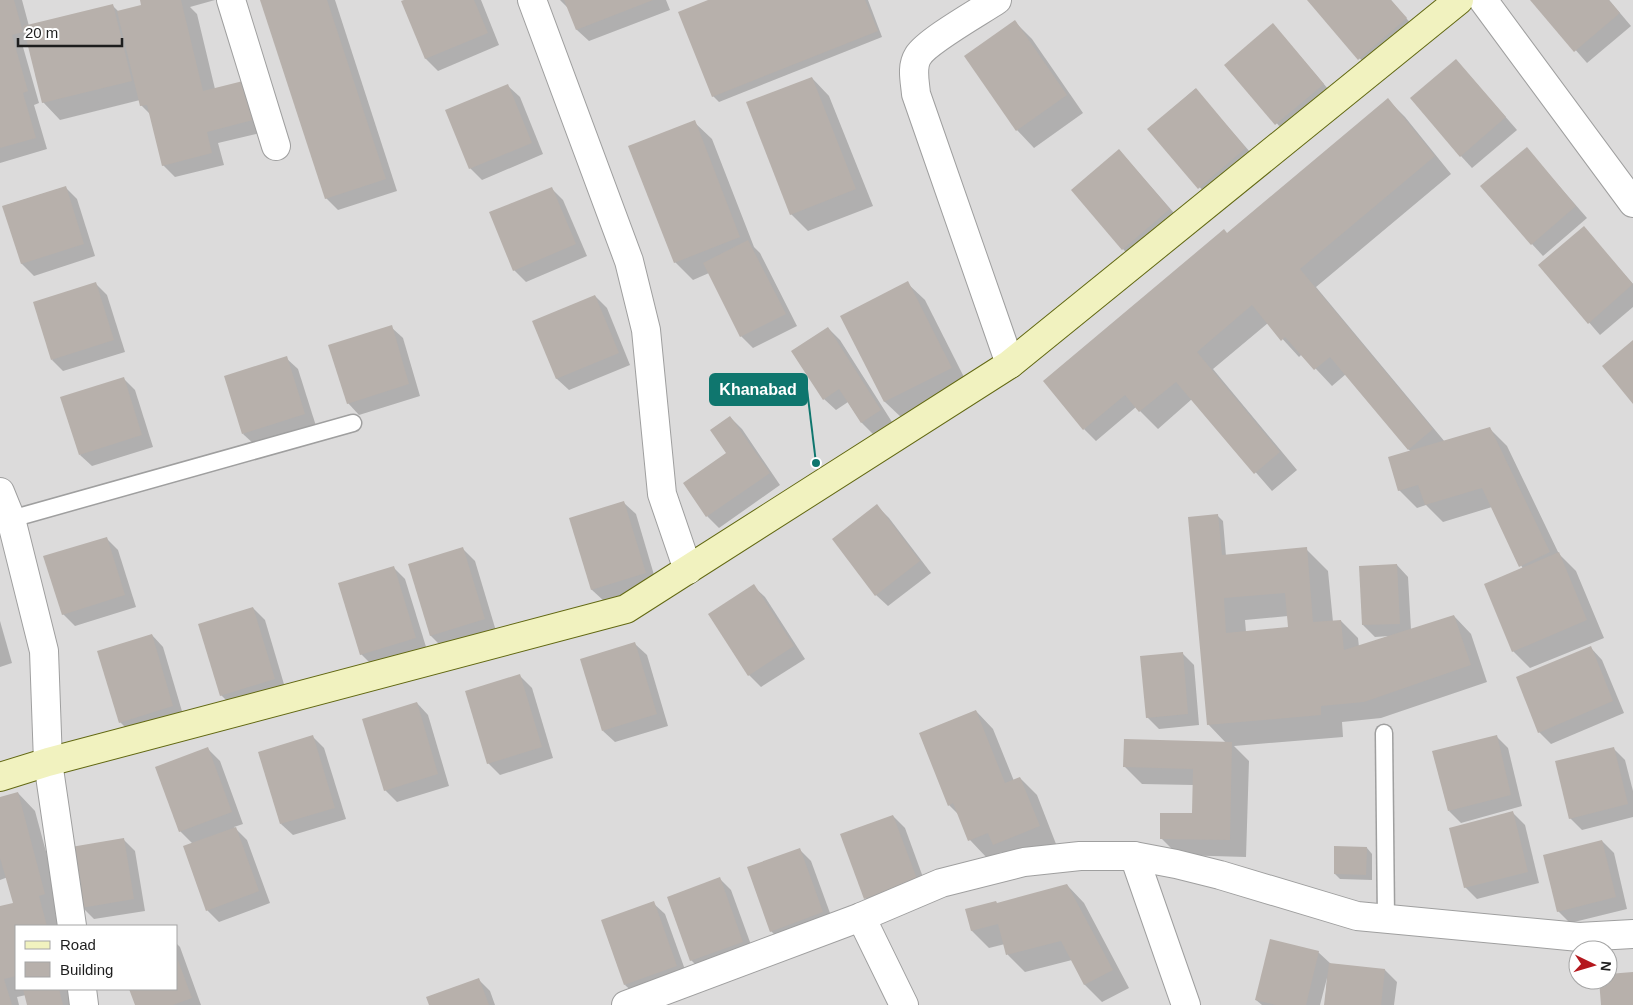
<svg xmlns="http://www.w3.org/2000/svg" width="1633" height="1005" font-family="Helvetica,sans-serif">
  <rect width="100%" height="100%" fill="#eeebe5"/>
  <!-- residential -->
  <path fill="#dcdbdb" fill-rule="evenodd" d="M0,0h1633v1005h-1633zM16,926h160v63h-160zM1578,950h30v30h-30z"/>
  <!-- shadow -->
  <g fill="#0003" fill-rule="evenodd">
    <polygon points="0,0 22,0 29,26 113,6 119,12 144,6 141,0 215,0 190,7 197,14 215,89 243,82 264,132 218,143 224,165 175,177 163,165 151,115 141,105 140,100 60,120 43,102 29,45 23,47 39,103 34,105 47,149 0,163"/>
    <polygon points="262,0 335,0 397,191 338,210 326,198"/>
    <polygon points="407,0 481,0 499,45 438,71 426,59 403,2"/>
    <polygon points="560,0 666,0 670,10 589,41 577,30 569,9"/>
    <polygon points="712,0 868,0 882,37 719,102 713,96"/>
    <polygon points="1309,0 1391,0 1417,31 1371,71"/>
    <polygon points="1532,0 1609,0 1631,26 1587,63"/>
    <polygon points="1015,22 1032,39 1083,113 1034,148 1017,130 966,57"/>
    <polygon points="1284,37 1334,96 1288,136 1226,65"/>
    <polygon points="1456,60 1517,130 1472,168 1461,156"/>
    <polygon points="812,78 829,96 873,206 808,231 791,214"/>
    <polygon points="508,86 520,97 543,154 482,180 470,168"/>
    <polygon points="1195,89 1257,160 1211,200 1149,129"/>
    <polygon points="1388,100 1405,117 1451,174 1316,287 1445,442 1490,429 1507,446 1559,554 1576,571 1604,638 1530,668 1513,651 1523,569 1492,507 1443,522 1426,505 1417,508 1399,490 1411,452 1346,374 1332,386 1302,354 1299,357 1268,323 1213,369 1297,470 1272,491 1192,399 1158,429 1136,407 1096,441 1084,429 1227,234"/>
    <polygon points="694,122 712,139 754,247 760,253 797,326 753,348 741,336 709,273 693,280 675,262"/>
    <polygon points="1526,148 1587,218 1543,256 1532,244"/>
    <polygon points="1119,150 1181,221 1134,261 1123,249"/>
    <polygon points="65,187 77,199 95,256 34,276 22,264 4,206"/>
    <polygon points="551,188 563,200 587,256 526,282 514,270"/>
    <polygon points="1584,228 1633,284 1633,307 1600,335 1539,265"/>
    <polygon points="95,283 107,295 125,352 63,371 52,360"/>
    <polygon points="907,283 925,300 968,385 903,419 885,402 842,317"/>
    <polygon points="595,296 607,308 630,365 569,390 557,379 534,322"/>
    <polygon points="391,327 403,338 420,396 359,415 348,403"/>
    <polygon points="828,328 840,340 892,422 873,434 862,423 848,402 836,410 824,399"/>
    <polygon points="286,358 298,369 316,426 255,445 243,434"/>
    <polygon points="123,378 135,390 153,447 92,466 80,455"/>
    <polygon points="730,417 742,429 780,485 719,528 707,516 727,454"/>
    <polygon points="624,503 636,514 657,585 604,601 592,590 571,519"/>
    <polygon points="877,506 889,518 931,573 888,606 876,595"/>
    <path d="M1217,515l6,6 3,35 80,-7 22,22 5,51 8,-1 17,17 1,9 30,-11 -14,1 -12,-12 34,-60 11,12 3,53 43,-14 17,18 16,48 -106,36 -39,4 1,15 -109,9 15,15 -3,96 -68,-2 -17,-17 32,-23v-30l-51,-1 -17,-17 102,-23 -19,-20zM1288,616l1,12 -43,4 -1,-12z"/>
    <polygon points="106,538 118,550 136,607 75,626 63,614"/>
    <polygon points="463,549 475,561 496,631 443,648 431,636 410,565"/>
    <polygon points="393,567 405,579 427,650 373,666 361,654"/>
    <polygon points="753,586 765,597 805,659 761,687 749,675 710,614"/>
    <polygon points="253,608 265,620 286,691 233,707 221,695"/>
    <polygon points="0,621 12,663 0,667"/>
    <polygon points="152,635 163,647 184,718 132,734 120,722"/>
    <polygon points="635,644 647,655 668,726 615,742 603,731"/>
    <polygon points="1591,648 1602,660 1624,713 1551,744 1539,732"/>
    <polygon points="1182,653 1194,665 1199,725 1159,729 1147,717"/>
    <polygon points="520,676 532,688 553,758 500,775 488,763"/>
    <polygon points="417,703 428,715 449,786 397,802 385,790"/>
    <polygon points="976,711 993,729 1014,781 1020,778 1037,795 1056,844 1011,861 1002,852 987,858 970,840 959,815 949,805"/>
    <polygon points="1496,736 1508,748 1522,806 1461,823 1449,811"/>
    <polygon points="313,737 324,748 346,819 293,835 281,824"/>
    <polygon points="1613,748 1625,760 1633,791 1633,817 1582,830 1570,818"/>
    <polygon points="208,749 220,761 243,824 234,827 247,840 270,903 219,922 207,910 193,844 180,831"/>
    <polygon points="18,793 35,811 62,911 55,913 59,926 16,926 16,989 67,989 71,1005 28,1005 26,995 17,997 19,1005 0,1005 0,908 15,904 8,877 0,880 0,798"/>
    <polygon points="1513,813 1525,825 1539,883 1477,899 1465,887"/>
    <polygon points="893,816 905,828 928,891 877,910 865,898"/>
    <polygon points="123,839 135,851 145,911 94,919 82,907"/>
    <polygon points="1602,841 1614,853 1627,909 1570,923 1558,911"/>
    <polygon points="1367,848 1372,854 1372,880 1340,879 1335,874"/>
    <polygon points="799,849 811,861 834,924 783,943 771,931"/>
    <polygon points="720,879 731,890 754,953 703,972 691,960"/>
    <polygon points="1067,885 1084,903 1129,988 1102,1002 1085,985 1072,960 1025,972 1008,955 1005,944 989,948 972,931 966,910 998,904"/>
    <polygon points="653,903 665,914 688,978 637,996 625,985"/>
    <polygon points="176,943 180,947 201,1005 136,1005 130,989 176,989"/>
    <polygon points="1318,952 1331,964 1385,970 1397,982 1394,1005 1325,1005 1327,978 1320,1005 1262,1005 1256,1000"/>
    <polygon points="478,979 490,991 495,1005 430,1005"/>
  </g>
  <!-- building -->
  <g fill="#b7b0ab" fill-rule="evenodd">
    <polygon points="0,0 14,0 23,32 12,35 28,91 23,93 36,138 0,148"/>
    <polygon points="140,0 181,0 203,91 243,81 253,120 207,132 212,153 162,166 147,105 140,106 117,11 141,5"/>
    <polygon points="260,0 327,0 386,179 325,199"/>
    <polygon points="404,0 474,0 488,33 425,59 401,1"/>
    <polygon points="564,0 653,0 576,30"/>
    <polygon points="708,0 865,0 878,31 712,97 678,12"/>
    <polygon points="1307,0 1391,0 1407,18 1358,60"/>
    <polygon points="1530,0 1609,0 1620,13 1574,52"/>
    <polygon points="113,4 132,81 42,103 23,26"/>
    <polygon points="1015,20 1067,95 1016,131 964,56"/>
    <polygon points="1273,23 1324,84 1275,125 1224,65"/>
    <polygon points="1456,59 1506,117 1460,157 1410,98"/>
    <polygon points="812,77 856,189 790,215 746,102"/>
    <polygon points="508,84 532,143 469,169 445,110"/>
    <polygon points="1196,88 1246,148 1198,189 1147,129"/>
    <polygon points="1388,98 1435,156 1300,269 1433,429 1408,450 1330,357 1314,370 1285,337 1281,341 1252,305 1197,352 1280,452 1254,474 1176,382 1139,412 1125,395 1083,430 1043,381 1224,229 1227,233"/>
    <polygon points="695,120 740,237 674,263 628,146"/>
    <polygon points="1527,147 1576,206 1531,245 1480,186"/>
    <polygon points="1119,149 1170,209 1122,250 1071,190"/>
    <polygon points="66,186 84,244 21,264 2,206"/>
    <polygon points="552,187 576,244 513,271 489,212"/>
    <polygon points="1584,226 1633,284 1588,324 1538,265"/>
    <polygon points="748,240 786,314 740,337 703,263"/>
    <polygon points="908,281 952,368 884,402 840,316"/>
    <polygon points="96,282 114,340 51,360 33,302"/>
    <polygon points="595,295 619,353 556,379 532,321"/>
    <polygon points="392,325 409,384 347,404 328,345"/>
    <polygon points="828,327 881,410 861,423 839,389 823,400 791,351"/>
    <polygon points="1633,340 1633,404 1602,366"/>
    <polygon points="287,356 305,414 242,434 224,376"/>
    <polygon points="124,377 142,435 79,455 60,397"/>
    <polygon points="730,416 770,473 706,517 683,483 726,453 710,430"/>
    <polygon points="1490,427 1550,552 1519,567 1482,488 1425,505 1418,485 1398,491 1388,457"/>
    <polygon points="624,501 646,573 591,590 569,518"/>
    <polygon points="877,504 920,561 875,596 832,539"/>
    <path d="M1218,514l4,41 85,-8 6,75 28,-2 3,30 110,-35 17,50 -107,37 -43,4v9l-114,10 -19,-208zM1285,593l3,34 -62,6 -2,-35z"/>
    <polygon points="107,537 125,595 62,615 43,556"/>
    <polygon points="463,547 485,619 430,636 408,564"/>
    <polygon points="1559,552 1587,620 1512,652 1484,584"/>
    <polygon points="1397,564 1400,624 1362,625 1359,566"/>
    <polygon points="394,566 416,638 360,655 338,583"/>
    <polygon points="754,584 794,646 748,676 708,614"/>
    <polygon points="253,607 275,679 220,696 198,624"/>
    <polygon points="152,634 173,706 119,723 97,651"/>
    <polygon points="635,642 657,714 602,731 580,659"/>
    <polygon points="1591,646 1613,701 1538,733 1516,677"/>
    <polygon points="1183,652 1188,714 1146,718 1140,656"/>
    <polygon points="520,674 542,747 487,764 465,691"/>
    <polygon points="417,702 438,774 384,791 362,719"/>
    <polygon points="976,710 1005,783 1020,777 1040,826 993,845 988,833 968,841 953,803 948,806 919,733"/>
    <polygon points="313,735 335,808 280,824 258,752"/>
    <polygon points="1497,735 1511,795 1448,811 1432,751"/>
    <polygon points="1124,739 1232,742 1230,840 1160,839 1160,813 1192,813 1193,769 1123,767"/>
    <polygon points="208,747 232,812 179,832 155,767"/>
    <polygon points="1614,747 1628,804 1569,819 1555,761"/>
    <polygon points="18,792 45,894 39,896 47,926 16,926 16,976 4,979 12,1005 0,1005 0,906 13,903 0,858 0,797"/>
    <polygon points="1513,811 1528,872 1464,888 1449,828"/>
    <polygon points="893,815 917,879 864,899 840,834"/>
    <polygon points="236,827 259,891 206,911 183,846"/>
    <polygon points="124,838 134,899 81,908 71,847"/>
    <polygon points="1602,840 1616,897 1557,912 1543,855"/>
    <polygon points="1334,846 1367,847 1366,875 1334,874"/>
    <polygon points="800,848 823,912 770,932 747,867"/>
    <polygon points="720,877 743,942 690,961 667,897"/>
    <polygon points="1067,884 1113,970 1084,985 1061,941 1006,955 998,924 971,931 965,909 996,901 997,903"/>
    <polygon points="654,901 677,966 624,985 601,920"/>
    <polygon points="1270,939 1319,951 1306,1005 1276,1005 1255,1000"/>
    <polygon points="176,955 192,998 173,1005 135,1005 129,989 176,989"/>
    <polygon points="1329,963 1385,969 1381,1005 1324,1005"/>
    <polygon points="1633,972 1633,1005 1601,1005 1599,980 1608,980 1608,974"/>
    <polygon points="479,978 489,1005 429,1005 426,997"/>
    <polygon points="23,989 59,989 63,1005 27,1005"/>
  </g>
  <g fill="none" stroke-linecap="round" stroke-linejoin="round">
    <defs>
      <g id="lane">
        <polyline points="11,519 353,423"/>
        <polyline points="1384,733 1386,919"/>
      </g>
      <g id="street">
        <polyline points="231,0 276,146"/>
        <polyline points="532,0 629,261 646,330 662,494 688,570"/>
        <path d="M997,0c-16,11 -70,41 -79,56 -7,11 -3,25 -2,38l94,270"/>
        <polyline points="1483,0 1633,203"/>
        <polyline points="0,492 11,519 44,651 48,762 72,926"/>
        <polyline points="1134,856 1186,1005"/>
        <polyline points="861,917 904,1005"/>
        <polyline points="82,989 84,1005"/>
        <polyline points="626,1005 861,917 941,883 1024,862 1080,856 1134,856 1176,864 1220,875 1357,916 1579,937 1633,934"/>
      </g>
      <polyline id="secondary" points="0,777 48,762 626,609 1010,364 1459,0"/>
    </defs>
    <!-- lane casing -->
    <use href="#lane" stroke="#9f9f9f" stroke-width="19"/>
    <!-- street casing -->
    <use href="#street" stroke="#9f9f9f" stroke-width="30"/>
    <!-- secondary casing -->
    <use href="#secondary" stroke="#626812" stroke-width="30"/>
    <!-- lane -->
    <use href="#lane" stroke="#fff" stroke-width="16"/>
    <!-- street -->
    <use href="#street" stroke="#fff" stroke-width="28"/>
    <!-- secondary -->
    <use href="#secondary" stroke="#f1f2bf" stroke-width="28"/>
  </g>
  <!-- callouts -->
  <path fill="none" stroke="#0f766e" stroke-width="2" d="M816 463L807 389"/>
  <circle fill="#0f766e" stroke="#fff" stroke-width="2" cx="816" cy="463" r="5"/>
  <rect fill="#0f766e" stroke="#0f766e" stroke-width="2" x="710" y="374" width="97" height="31" rx="5"/>
  <g font-size="16" text-anchor="middle" font-weight="bold" fill="#fff">
    <text x="758" y="395">Khanabad</text>
  </g>
  <!-- legend -->
  <rect x="15" y="925" width="162" height="65" fill="#ffffff" stroke="#a5a5a5"/>
  <rect x="25" y="941" width="25" height="8" fill="#f1f2bf" stroke="#a5a5a5"/>
  <text x="60" y="950" font-size="15" fill="#1e1e1e">Road</text>
  <rect x="25" y="962" width="25" height="15" fill="#b7b0ab" stroke="#a5a5a5"/>
  <text x="60" y="975" font-size="15" fill="#1e1e1e">Building</text>
  <!-- north arrow -->
  <g transform="translate(1593 965) rotate(95)"><circle r="24" fill="#ffffff" stroke="#a5a5a5"/>
  <path d="M0-4L9 19L0 12L-9 19Z" fill="#b4171d"/>
  <text y="-8" font-size="14" font-weight="bold" text-anchor="middle" fill="#1e1e1e">N</text>
  </g>
  <!-- scale -->
  <path d="M18 38v8h104v-8" fill="none" stroke="#1e1e1e" stroke-width="2.5"/>
  <text x="25" y="38" font-size="15" fill="#1e1e1e" stroke="#ffffff" stroke-width="4" paint-order="stroke">20 m</text>
</svg>
